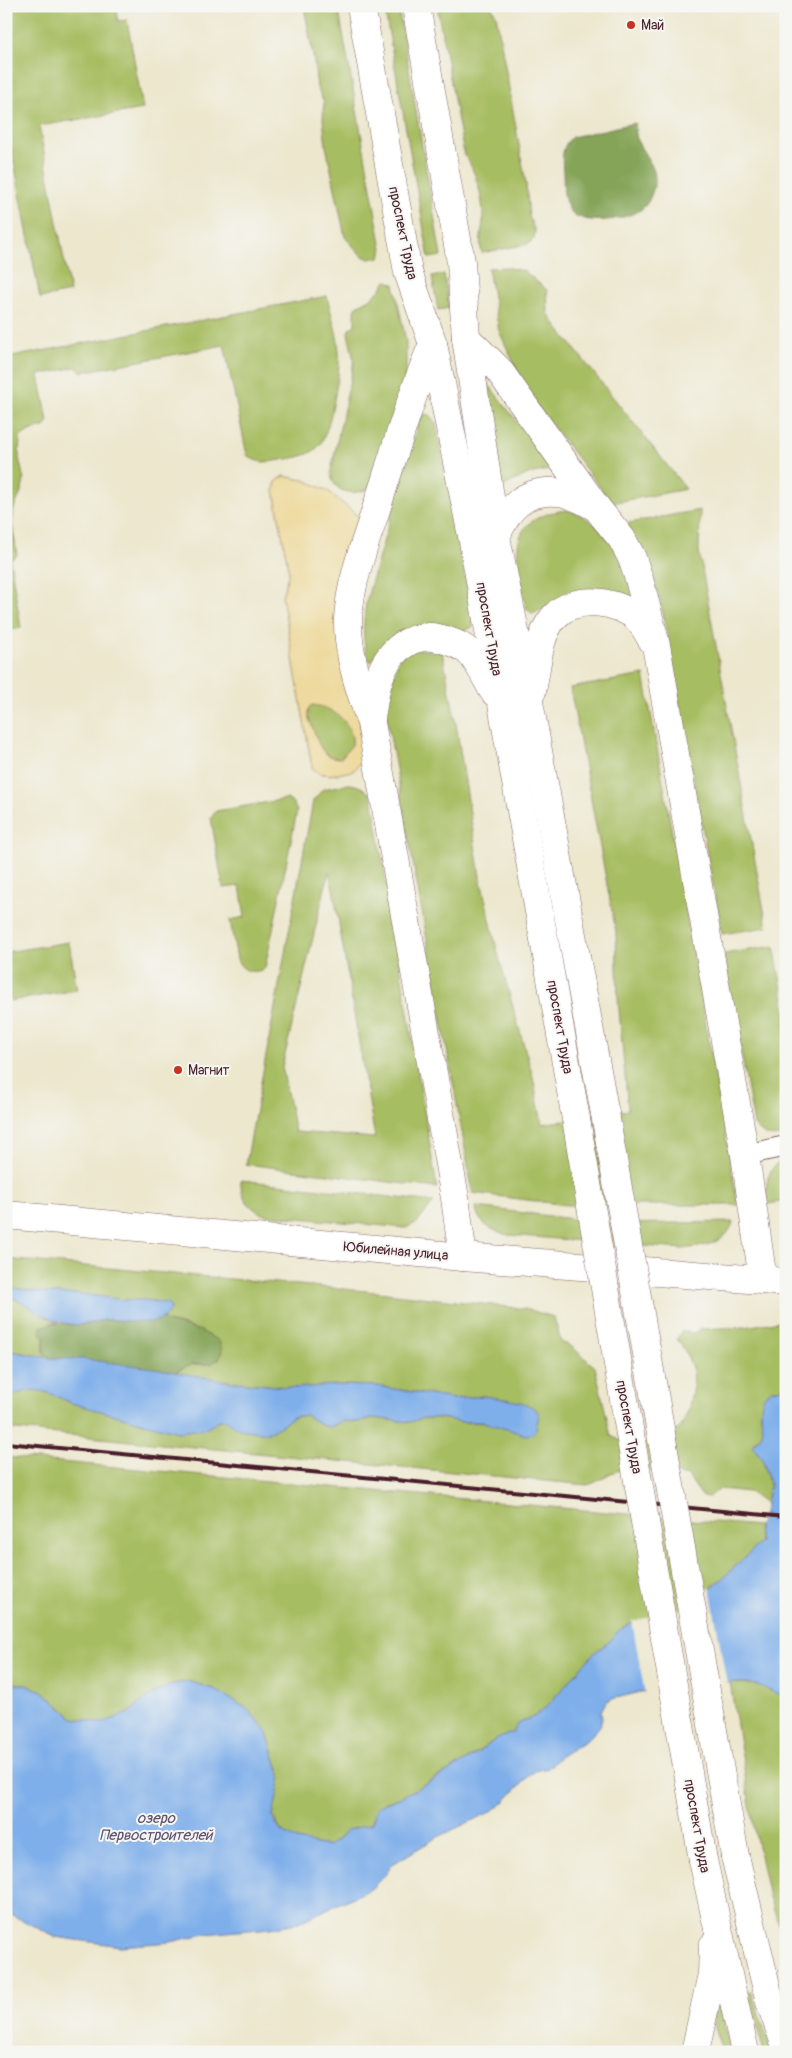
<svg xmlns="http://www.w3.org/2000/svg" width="792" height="2058" font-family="Pangolin,sans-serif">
  <rect width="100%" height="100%" fill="#f6f6f2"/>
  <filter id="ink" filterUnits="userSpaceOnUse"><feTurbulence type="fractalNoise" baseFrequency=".02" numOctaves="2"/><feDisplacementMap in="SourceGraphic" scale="10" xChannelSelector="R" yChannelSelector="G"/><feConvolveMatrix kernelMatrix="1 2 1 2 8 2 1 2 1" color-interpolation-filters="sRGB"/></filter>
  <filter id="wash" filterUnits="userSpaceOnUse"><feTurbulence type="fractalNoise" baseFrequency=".0096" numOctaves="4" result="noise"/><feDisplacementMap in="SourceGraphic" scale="20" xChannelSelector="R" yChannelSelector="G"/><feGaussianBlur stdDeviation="1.12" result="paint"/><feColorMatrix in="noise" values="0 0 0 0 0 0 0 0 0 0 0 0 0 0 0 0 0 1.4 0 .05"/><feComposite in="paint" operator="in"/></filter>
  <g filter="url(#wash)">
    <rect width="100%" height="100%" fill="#ece7cd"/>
    <!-- green -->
    <g fill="#a7bd62" stroke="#786e46" fill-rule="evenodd">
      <polygon points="6,6 116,6 118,21 127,20 143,109 39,126 70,292 40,298 6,121"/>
      <polygon points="304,6 338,6 382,249 380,257 369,259 361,255 345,237 326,146 323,119 324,102 317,88 314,61"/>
      <polygon points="384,6 398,6 441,256 429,258"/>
      <path d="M439,6h52l5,9 30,169 3,33 6,14 -1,8 -6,5 -46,9c-4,-12 1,-23 1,-35 1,-18 -8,-50 -19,-64l-26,-142z"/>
      <polygon points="506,267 524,271 547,290 548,313 554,323 686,489 612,503 530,397 499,331 488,268"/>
      <polygon points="444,274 449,308 438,310 432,276"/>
      <path d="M387,281l7,3 12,57v34l-33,111c-16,11 -42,9 -42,-15l23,-110 -6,-28 1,-4 6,-4v-15l2,-4 13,-7 10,-9 4,-7z"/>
      <path d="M327,296c4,18 11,38 12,56 2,18 -9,81 -20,94 -8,9 -20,11 -32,13 -14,2 -28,7 -40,-4l-23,-110 -142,27 -6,-5 -37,8 9,46 -4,6 -15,4 -9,6 -1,21 5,22 -2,10 -8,18 -2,16 5,31 -7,5 11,68 -15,3 2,-5 -2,-9v-259z"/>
      <polygon points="484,384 489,385 551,466 549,470 528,474 504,486 499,486"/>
      <path d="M424,414l6,1 6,9 38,202 -7,4 -12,1 -80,25 -4,6c-11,-11 -7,-50 -4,-64l53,-182z"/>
      <path d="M567,510c44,13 55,53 69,92l-88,4 -15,8 -7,-6c-9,-49 -25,-90 41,-98z"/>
      <polygon points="700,510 699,552 767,927 722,934 663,613 650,566 623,524"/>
      <polygon points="410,649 442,651 456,724 480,877 499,958 533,1077 542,1124 628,1110 618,998 616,932 570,688 644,675 738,1205 566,1205 473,1193 385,708 399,658"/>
      <path d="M313,705c20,2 42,18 39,40l-11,13c-20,0 -22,-14 -28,-29 -3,-9 -8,-14 -3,-23z"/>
      <path d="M349,784c10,1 18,5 23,13l65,391 -191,-24 67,-363 10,-12zM329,871l4,17 42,250 -80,-6 -13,-65z"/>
      <path d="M287,799l6,4 4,8 -32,157c-11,7 -24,3 -28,-9l-7,-39 15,-3 -5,-31 -17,2 -12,-70 5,-7z"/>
      <polygon points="69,942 77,990 10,1001 6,980 6,952"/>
      <path d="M774,946l12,65v124c-18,3 -20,3 -32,-10l-30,-171z"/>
      <path d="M786,1156v45l-17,3c-7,-19 0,-38 17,-48z"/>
      <path d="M241,1180l193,22 -16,20 -12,6 -140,-13c-16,-6 -26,-17 -25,-35z"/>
      <path d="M476,1207l137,17 120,-2c-6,22 -31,25 -51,27l-174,-14c-15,-4 -31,-11 -32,-28z"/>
      <path d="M6,1259l371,33 149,17 28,8 7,25 10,4 24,21 16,69 16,8 13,1 30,-10 11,-8 7,-16 6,-29 -1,-12 -7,-17 -9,-14 5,-8 11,2 7,-4 45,-2 41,-7v67l-14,3 -12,22 3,11 -1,11 -7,7v9l7,8 8,27 -4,18 -17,-11 -30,-3 -10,8 -7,-1 -14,-20c-18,-4 -60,-11 -77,-3 -8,4 -14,10 -24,12l-581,-56v-30l22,-9 14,1 16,5 13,7 107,29 30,-4 11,-8h7l13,9 29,4 13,-7 11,-9 14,-2 17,11 7,1 13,-6 15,1 14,-4 38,4 13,-4h16l23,4 29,1 35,12 -15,-35 -28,-4 -30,3 -76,-13 -37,-1 -44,3 -79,-8 -42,-8 17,-8 14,1 5,-29 -25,-10 -19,-4 -5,-4 6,-4 2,-6 -2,-5 -23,-3h-21l-44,-6h-28l-46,-7z"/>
      <polygon points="6,1295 26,1304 38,1314 60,1322 50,1323 44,1336 44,1353 50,1358 6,1350"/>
      <polygon points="6,1457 758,1526 760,1544 726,1576 683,1610 623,1627 610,1641 595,1652 545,1708 535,1716 523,1721 513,1732 495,1740 456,1767 399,1798 386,1802 375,1811 374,1818 371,1824 352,1829 342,1835 333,1844 327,1846 297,1840 281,1831 273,1816 281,1775 265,1728 246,1708 214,1689 191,1682 172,1684 149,1697 128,1713 103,1723 73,1718 42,1691 30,1686 6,1682"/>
      <polygon points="730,1682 758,1685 786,1694 786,1944 769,1897 752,1818"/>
      <polygon points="751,1991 772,2052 764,2052 748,1993"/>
      <polygon points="717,1997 731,2052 722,2052 713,2019"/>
    </g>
    <!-- forest -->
    <g fill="#85a458" stroke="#686242">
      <path d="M635,123c0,6 1,14 3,19 5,12 18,24 17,38 -1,8 -5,22 -12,28 -14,12 -63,20 -74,1 -7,-12 -5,-24 -6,-37 -1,-13 -2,-26 9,-35z"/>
      <path d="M162,1318l5,4 34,9 18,10 3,9 -3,9 -8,5h-19l-17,8 -93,-13 -32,-1 -6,-5v-17l-4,-3 1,-6c17,-7 25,-1 42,-2 9,0 16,-5 24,-5 23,0 30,5 55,-2z"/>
    </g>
    <!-- sand -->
    <path fill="#eeda9e" stroke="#9c7c64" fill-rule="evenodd" d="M284,476l23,5 21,10 31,26 3,10 -17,58 18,168 -1,7 -9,11c-13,2 -32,9 -41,-4l-30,-171 7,-24 -15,-82 2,-8zM313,705c20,2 42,19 39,40l-11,13c-20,0 -22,-14 -28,-29 -3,-9 -8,-14 -3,-23z"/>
    <!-- water -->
    <g fill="#7fafea" stroke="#64678a">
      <path d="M6,1287l46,7h28l44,6h21l23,3 3,5c-12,26 -51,8 -68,12 -19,4 -26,7 -45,1 -19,-6 -33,-20 -52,-26z"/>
      <path d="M6,1350l44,8 32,1 71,9 72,13 71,7 37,-3 44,1 76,13 30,-3 28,4 13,3 12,6 3,6 -3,14 -3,5 -7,1 -43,-13h-21l-23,-4h-16l-13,4 -38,-4 -14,4 -15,-1 -13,6 -7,-1 -17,-11 -14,2 -11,9 -13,7 -29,-4 -13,-9h-7l-11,8 -30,4 -107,-29c-27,-12 -35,-19 -65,-4z"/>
      <polygon points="786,1387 786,1694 777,1694 758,1685 737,1682 641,1692 612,1699 606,1702 601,1711 602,1719 600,1726 587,1740 562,1755 548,1768 535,1771 529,1776 500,1806 488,1813 434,1839 391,1865 386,1874 371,1889 297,1923 270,1928 205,1934 171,1942 120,1946 55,1937 6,1912 6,1682 30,1686 42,1691 73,1718 103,1723 128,1713 149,1697 172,1684 191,1682 214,1689 246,1708 265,1728 281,1776 273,1816 274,1821 281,1831 297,1840 327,1846 338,1840 347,1830 371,1824 374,1818 375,1811 378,1806 399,1798 446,1773 479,1752 495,1740 513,1732 517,1724 535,1716 545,1708 595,1652 610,1641 618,1631 629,1624 653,1620 683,1610 711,1589 760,1543 758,1526 762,1521 770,1485 762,1458 752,1446 762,1434 761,1406 764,1396 772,1390"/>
    </g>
    <!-- pier -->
    <polygon fill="#ece7cd" points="710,1587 727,1685 645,1694 632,1621 670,1613 682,1608"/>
  </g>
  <g filter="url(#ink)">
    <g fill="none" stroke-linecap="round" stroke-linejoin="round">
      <defs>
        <polyline id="street" points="745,1155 786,1146"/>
        <g id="secondary">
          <polyline points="361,6 408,272 433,344 473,541 576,1119"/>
          <polyline points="416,6 461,262 466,338 496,537 529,702 605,1114"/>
          <polyline points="466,338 498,369 596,507 622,539 632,558 639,579 656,645 745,1155 763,1280"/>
          <path d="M433,344c-21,49 -36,100 -52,150 -12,39 -31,85 -33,125 -1,35 12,71 23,104l84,475 8,59"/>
          <path d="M496,537c11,-28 27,-47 60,-45 14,0 28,9 40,15"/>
          <path d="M532,691c5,-23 6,-56 22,-74 20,-23 66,-17 85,3 5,5 9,14 13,20"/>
          <path d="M371,719c4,-29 8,-62 37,-77 10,-5 19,-7 30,-4 11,3 22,6 31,14 11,11 17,27 25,40"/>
          <polyline points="6,1215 463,1257 786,1282"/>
          <polyline points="735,1856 770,2002 786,2046"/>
          <polyline points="703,1860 745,2052"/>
          <polyline points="695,2052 712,1974 713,1946"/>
        </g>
      </defs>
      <!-- street casing -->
      <use href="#street" stroke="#836564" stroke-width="22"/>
      <!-- secondary casing -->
      <use href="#secondary" stroke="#836564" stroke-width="29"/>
      <!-- street -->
      <use href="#street" stroke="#fff" stroke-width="20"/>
      <!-- secondary -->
      <use href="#secondary" stroke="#fff" stroke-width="28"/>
      <!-- rail -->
      <polyline stroke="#4a1f2b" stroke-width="4" points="6,1443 786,1517"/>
      <defs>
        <g id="secondary-bridge">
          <polyline points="605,1114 735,1856"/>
          <polyline points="576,1119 703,1860"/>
        </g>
      </defs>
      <!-- secondary-bridge casing -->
      <use href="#secondary-bridge" stroke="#836564" stroke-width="29" stroke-linecap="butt"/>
      <!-- secondary-bridge -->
      <use href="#secondary-bridge" stroke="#fff" stroke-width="28"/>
    </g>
  </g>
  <!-- markers -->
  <g fill="#c8321e" stroke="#f6f6f2" stroke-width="2">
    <circle cx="631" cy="25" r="5"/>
    <circle cx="178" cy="1070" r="5"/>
  </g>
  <g text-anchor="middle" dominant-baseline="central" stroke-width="4" stroke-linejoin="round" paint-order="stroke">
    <!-- poi labels -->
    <g font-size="14" fill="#4a1f2b" stroke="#f6f6f2" text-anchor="start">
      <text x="641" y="25">Май</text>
      <text x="188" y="1070">Магнит</text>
    </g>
    <!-- street labels -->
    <g font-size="14" fill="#4a1f2b" stroke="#f6f6f2">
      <text transform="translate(403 233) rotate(78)">проспект Труда</text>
      <text transform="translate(489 629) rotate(80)">проспект Труда</text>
      <text transform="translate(560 1027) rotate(80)">проспект Труда</text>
      <text transform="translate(396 1251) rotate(5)">Юбилейная улица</text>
      <text transform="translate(629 1427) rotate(80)">проспект Труда</text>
      <text transform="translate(697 1826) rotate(80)">проспект Труда</text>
    </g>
    <!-- water labels -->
    <g font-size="15" font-style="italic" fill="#5d516e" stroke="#f6f6f2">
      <text x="156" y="1818">озеро<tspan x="156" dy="17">Первостроителей</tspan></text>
    </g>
  </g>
  <!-- margin -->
  <rect width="792" height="2058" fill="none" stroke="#f6f6f2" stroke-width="25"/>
</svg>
